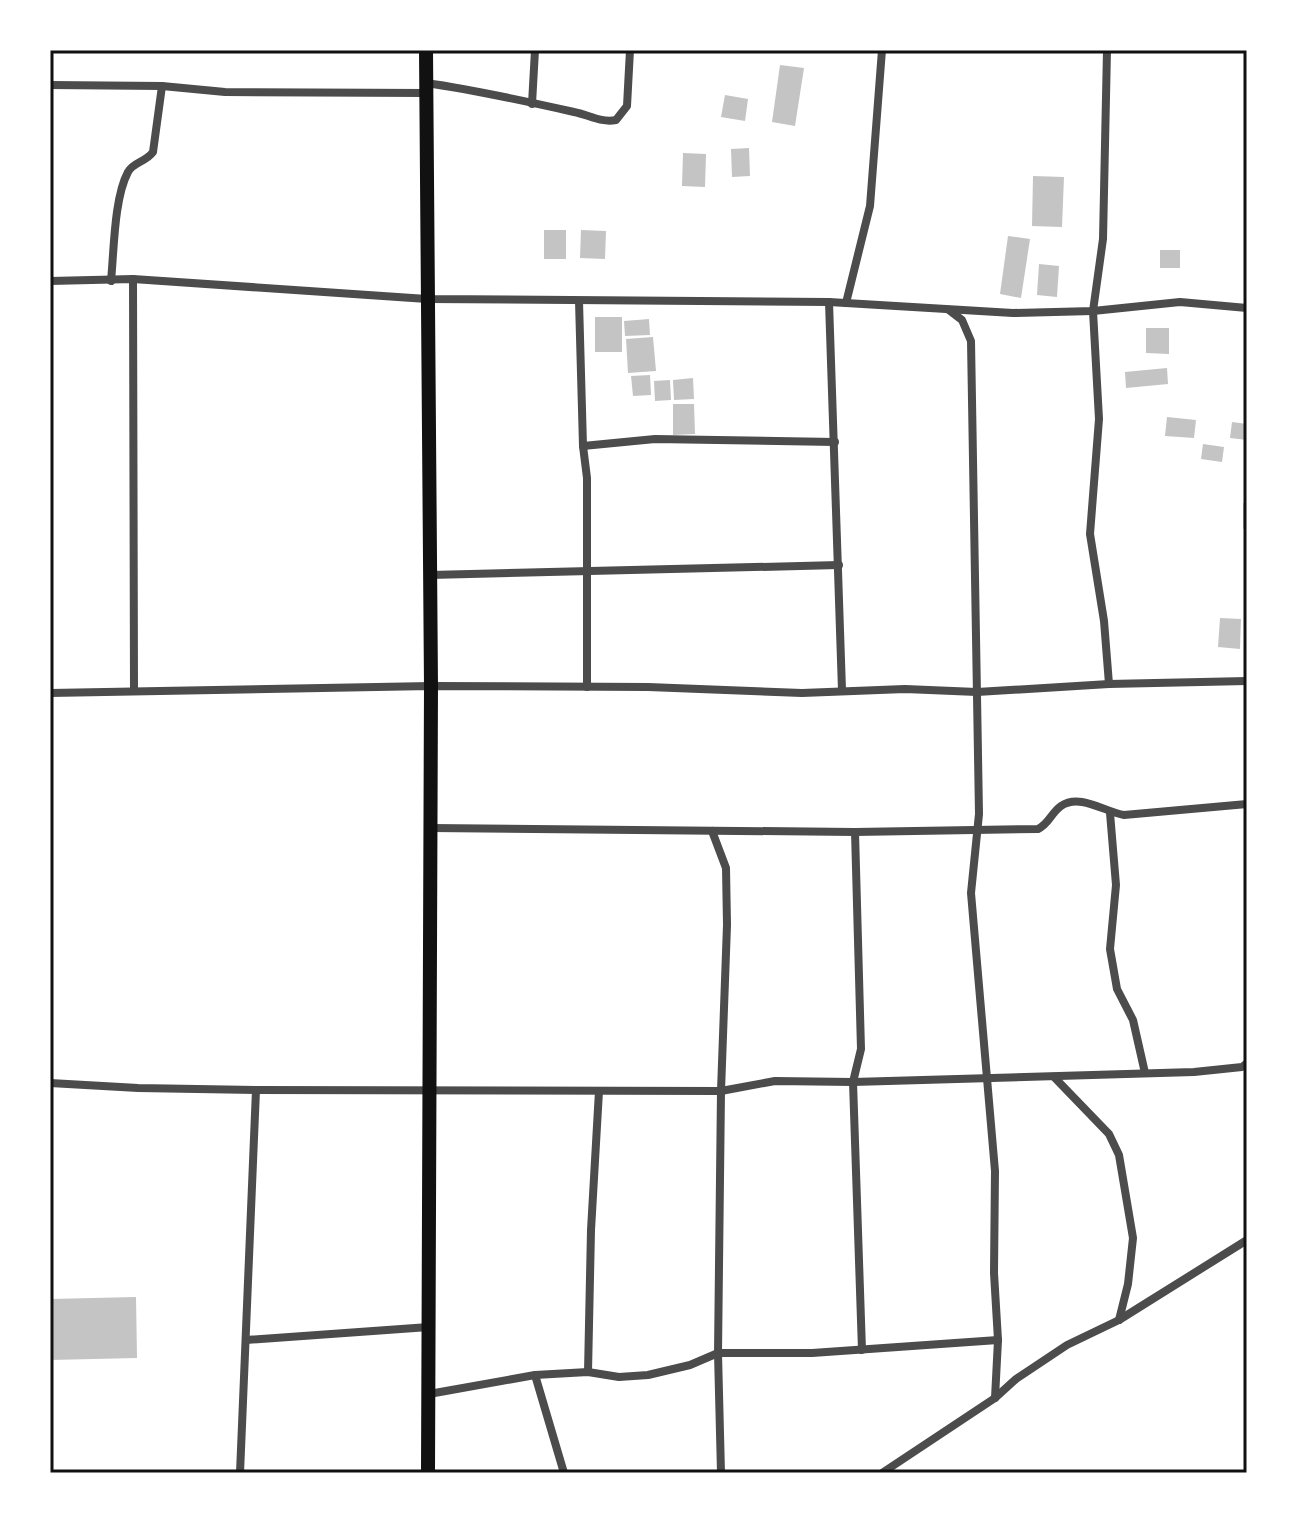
<svg xmlns="http://www.w3.org/2000/svg" width="1297" height="1523" font-family="'Open Sans',sans-serif">
  <rect width="100%" height="100%" fill="#fff"/>
  <!-- building -->
  <g fill="#c4c4c4">
    <polygon points="780,65 804,68 795,126 772,122"/>
    <polygon points="725,95 748,99 745,121 721,117"/>
    <polygon points="749,148 750,176 732,177 731,149"/>
    <polygon points="683,153 706,154 705,187 682,186"/>
    <polygon points="1033,176 1064,177 1062,227 1032,226"/>
    <rect x="544" y="230" width="22" height="29"/>
    <polygon points="581,230 606,231 605,259 580,258"/>
    <polygon points="1008,236 1030,239 1021,298 1000,294"/>
    <rect x="1160" y="250" width="20" height="18"/>
    <polygon points="1039,264 1059,266 1057,297 1037,295"/>
    <rect x="595" y="317" width="27" height="35"/>
    <polygon points="649,319 650,335 625,336 624,321"/>
    <polygon points="1146,328 1169,328 1169,354 1146,353"/>
    <polygon points="653,337 656,371 628,373 626,339"/>
    <polygon points="1167,368 1168,384 1126,388 1125,372"/>
    <polygon points="650,375 651,395 633,396 631,376"/>
    <polygon points="693,378 694,399 674,400 673,380"/>
    <polygon points="670,380 671,400 655,401 654,381"/>
    <polygon points="673,404 694,404 695,434 673,435"/>
    <polygon points="1167,417 1196,420 1194,438 1165,436"/>
    <polygon points="1232,422 1247,424 1247,440 1230,438"/>
    <polygon points="1203,444 1224,447 1222,462 1201,459"/>
    <polygon points="1243,503 1247,503 1247,528 1243,529"/>
    <polygon points="1220,618 1241,619 1240,649 1218,647"/>
    <polygon points="136,1297 137,1358 50,1360 50,1299"/>
  </g>
  <g fill="none" stroke-linecap="round" stroke-linejoin="round">
    <!-- minor -->
    <g stroke="#4c4c4c" stroke-width="8">
      <polyline points="1107,50 1103,239 1093,311 1099,419 1090,534 1104,621 1109,684"/>
      <path d="M426,83c50,7 99,18 148,29 15,3 27,11 42,8l11,-14 3,-56"/>
      <polyline points="50,85 162,86 225,92 426,93"/>
      <polyline points="532,104 535,50"/>
      <polyline points="133,279 134,690"/>
      <polyline points="50,281 133,279 427,299 829,302 1013,313 1093,311 1180,302 1247,308"/>
      <path d="M111,281c3,-30 3,-83 17,-109 5,-10 18,-10 25,-20l9,-66"/>
      <polyline points="579,301 583,446 587,478 587,687"/>
      <polyline points="829,302 842,690"/>
      <polyline points="846,303 870,206 882,50"/>
      <polyline points="949,310 962,320 971,341 979,814 971,893 995,1171 994,1273 998,1340 995,1398"/>
      <polyline points="583,446 655,439 835,442"/>
      <polyline points="430,575 839,565"/>
      <polyline points="50,693 431,686 648,687 802,693 905,689 977,692 1109,684 1247,681"/>
      <polyline points="1110,813 1116,885 1110,949 1117,989 1133,1020 1145,1073"/>
      <path d="M431,828l424,4 183,-3c11,-5 13,-16 23,-23 19,-13 44,6 63,9l123,-11"/>
      <polyline points="712,831 726,868 727,925 721,1091 718,1353 721,1473"/>
      <polyline points="855,832 861,1049 853,1082 862,1350"/>
      <polyline points="1054,1077 1109,1134 1119,1155 1133,1238 1128,1284 1119,1320"/>
      <polyline points="50,1083 138,1088 256,1090 721,1091 775,1081 853,1082 1194,1072 1242,1067 1247,1063"/>
      <polyline points="246,1340 429,1327"/>
      <polyline points="588,1372 591,1230 599,1091"/>
      <polyline points="535,1375 564,1473"/>
      <polyline points="429,1394 535,1375 588,1372 619,1377 648,1375 690,1365 718,1353 812,1353 998,1340"/>
      <polyline points="240,1473 256,1090"/>
      <polyline points="882,1473 995,1398 1016,1379 1067,1345 1119,1320 1247,1240"/>
    </g>
    <!-- secondary -->
    <polyline stroke="#111" stroke-width="14" points="426,50 431,686 428,1473"/>
  </g>
  <!-- border -->
  <rect width="1297" height="1523" fill="none" stroke="#ffffff" stroke-width="104"/>
  <rect x="52" y="52" width="1193" height="1419" fill="none" stroke="#111" stroke-width="3"/>
</svg>
